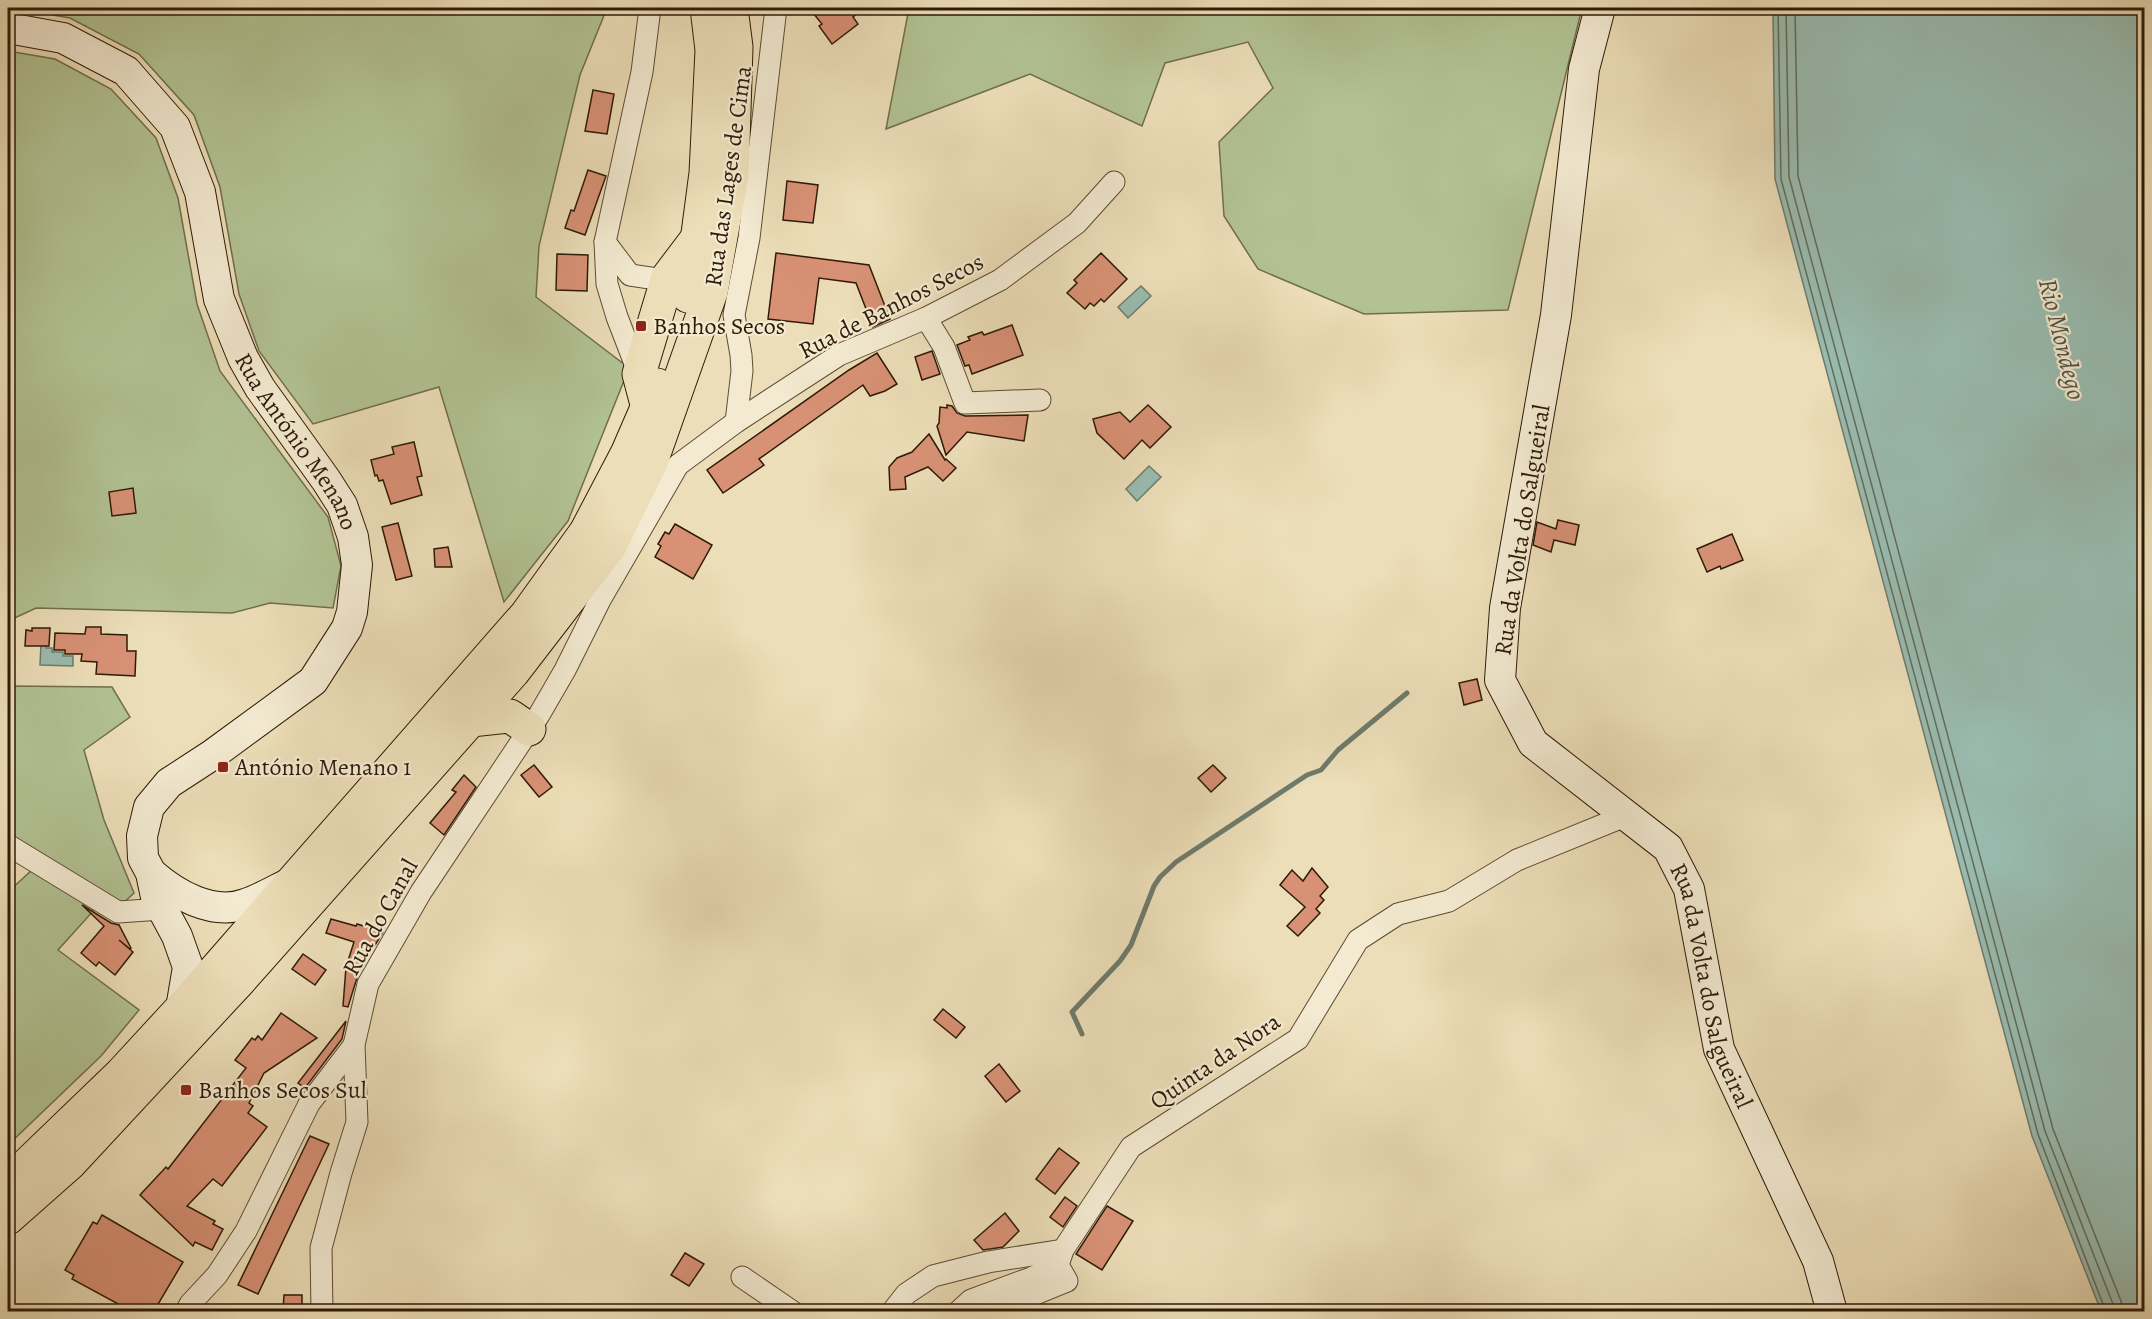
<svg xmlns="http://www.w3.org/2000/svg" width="2152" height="1319" font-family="Alegreya,serif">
  <rect width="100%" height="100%" fill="#ecdeb8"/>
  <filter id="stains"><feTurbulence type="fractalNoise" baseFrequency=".00333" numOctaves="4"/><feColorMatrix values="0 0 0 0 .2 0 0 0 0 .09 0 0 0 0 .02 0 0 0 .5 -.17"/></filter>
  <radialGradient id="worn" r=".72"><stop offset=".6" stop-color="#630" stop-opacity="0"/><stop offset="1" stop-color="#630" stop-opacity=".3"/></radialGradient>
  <!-- green -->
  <g fill="#b2c293" stroke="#706e4d" stroke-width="1.5">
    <polygon points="12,8 607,8 580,75 539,246 536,297 629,368 568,521 504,602 439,387 313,424 259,351 239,294 220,187 194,115 139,54 70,18"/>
    <polygon points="909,8 1582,8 1508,310 1364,314 1258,269 1224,216 1219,142 1273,88 1248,42 1165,63 1142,126 1030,74 886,129"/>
    <polygon points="8,51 55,59 111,89 156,138 178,198 197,304 220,371 328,517 341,566 333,608 270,603 232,613 36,608 8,621"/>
    <polygon points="8,686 112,687 130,717 84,750 104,820 134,893 120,906 8,835"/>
    <polygon points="32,870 95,909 58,950 139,1010 101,1056 8,1145 8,892"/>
  </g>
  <!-- water -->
  <g fill="#99bcb0" stroke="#6e7b6c" stroke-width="1.5">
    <polygon points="1773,8 2144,8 2144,1311 2101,1311 2032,1136 1775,179"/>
    <polygon points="1141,286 1151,296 1128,318 1118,307"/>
    <polygon points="1149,466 1161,477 1137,501 1126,489"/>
    <polygon points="41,644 46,644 46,648 52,648 52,652 63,652 63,656 73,656 73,666 40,665"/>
  </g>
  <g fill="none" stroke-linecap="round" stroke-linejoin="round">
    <!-- shore -->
    <g stroke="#646b5c" stroke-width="1.5">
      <polyline points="1778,8 1781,179 2038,1134 2106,1312"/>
      <polyline points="1786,8 1789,177 2045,1131 2113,1304 2114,1312"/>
      <polyline points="1795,8 1798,176 2053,1129 2121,1301 2123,1312"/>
    </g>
    <!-- stream -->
    <polyline stroke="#6e7b6c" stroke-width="5" points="1082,1034 1072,1012 1120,961 1131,945 1154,886 1160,877 1176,862 1307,775 1321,770 1338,750 1407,693"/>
  </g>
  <!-- building -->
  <g fill="#d89175" stroke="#2e1a07" stroke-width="1.5">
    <polygon points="809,8 864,8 853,17 858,24 832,44 819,26 822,24"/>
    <polygon points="593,90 614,94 607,134 585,131"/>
    <polygon points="588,170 606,176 585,235 565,228 571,210 574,211"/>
    <polygon points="787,181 818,185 813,223 783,220"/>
    <polygon points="776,253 869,265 890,319 873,327 856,283 819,278 813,324 768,319"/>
    <polygon points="1101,253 1127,279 1104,302 1101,299 1094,306 1090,303 1085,309 1067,293 1077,283 1074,280"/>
    <polygon points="557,254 588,255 587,291 556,290"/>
    <polygon points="1012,325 1023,355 972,374 969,365 965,366 957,345 970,340 968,337 982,332 984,335"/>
    <polygon points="932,351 940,374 922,380 915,357"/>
    <polygon points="877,353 897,384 885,391 870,396 863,385 759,459 764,465 723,493 707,470 849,370"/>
    <polygon points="947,405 952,406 957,413 965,416 1028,415 1024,441 967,432 946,455 937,426 939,423 940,407 947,408"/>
    <polygon points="1148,405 1171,427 1150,448 1142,440 1124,459 1097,433 1093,419 1120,412 1130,422"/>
    <polygon points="929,434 945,460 946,459 956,468 943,481 928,467 905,477 906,489 890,490 889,467 897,458 912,452"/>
    <polygon points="414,442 422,476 417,477 422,495 391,504 383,480 379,481 377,475 375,476 371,460 394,454 392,447"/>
    <polygon points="133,488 136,513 112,516 109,492"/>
    <polygon points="1558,520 1579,525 1575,545 1554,540 1551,552 1533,545 1537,522 1556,529"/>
    <polygon points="398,523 412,576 396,580 382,527"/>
    <polygon points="675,524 712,545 693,579 655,557 661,546 658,544 665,532 669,534"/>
    <polygon points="1732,534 1743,560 1721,569 1720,566 1707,572 1697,549"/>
    <polygon points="448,547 452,567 435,567 434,549"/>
    <polygon points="86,627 101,627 101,634 127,635 127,651 136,651 135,676 96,674 97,662 81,661 82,654 65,654 65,650 54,650 55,633 85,634"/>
    <polygon points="32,628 50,628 49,646 25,646 26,630 32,631"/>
    <polygon points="1477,679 1482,700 1464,705 1459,683"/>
    <polygon points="534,765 552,787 539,797 521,775"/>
    <polygon points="1213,765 1226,778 1211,792 1198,778"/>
    <polygon points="464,775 476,787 444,835 430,823 456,792 452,790"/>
    <polygon points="1312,868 1328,887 1320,896 1324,900 1316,909 1320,913 1298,936 1287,926 1305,907 1280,885 1292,870 1303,881"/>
    <polygon points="82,905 111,923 119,925 131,948 130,949 119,940 133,952 115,975 99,962 96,966 81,953 104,926"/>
    <polygon points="331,919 356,926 357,924 383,932 374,947 369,946 356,981 348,1007 343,1006 346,967 354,942 326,933"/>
    <polygon points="303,954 326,970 315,985 292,969"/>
    <polygon points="943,1009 965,1027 956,1038 934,1020"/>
    <polygon points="281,1013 317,1038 264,1073 249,1103 253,1106 248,1113 267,1127 222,1186 213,1179 187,1206 215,1221 213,1224 223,1229 212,1250 195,1242 193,1246 140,1195 166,1167 168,1169 246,1068 235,1060 252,1038 255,1040 258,1036 262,1040"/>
    <polygon points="346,1021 342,1039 305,1088 298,1083"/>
    <polygon points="999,1064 1020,1091 1006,1102 985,1076"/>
    <polygon points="310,1136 329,1144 258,1294 238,1285"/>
    <polygon points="1059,1148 1079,1163 1055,1194 1036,1179"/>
    <polygon points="1065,1197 1077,1206 1063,1227 1050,1217"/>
    <polygon points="1107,1206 1133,1221 1102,1270 1076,1254"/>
    <polygon points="1005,1213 1019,1231 1003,1247 983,1250 974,1240"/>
    <polygon points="102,1215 183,1262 154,1311 131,1311 72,1279 74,1275 65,1270 93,1222 97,1224"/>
    <polygon points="685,1253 704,1264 689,1286 671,1275"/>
    <polygon points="284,1295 302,1295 302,1311 283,1311"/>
  </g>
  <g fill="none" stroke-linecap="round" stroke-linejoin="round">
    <defs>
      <g id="street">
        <polyline points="605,242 630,275 657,279 668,277"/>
        <polyline points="926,318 944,347 965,403 1040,400"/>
        <polyline points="639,374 617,317 607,284 605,242 642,72 650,8"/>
        <polyline points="736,422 742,371 741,355 734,315 749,238 776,8"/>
        <polyline points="8,845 118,912 162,909"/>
        <polyline points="742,1277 793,1312"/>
        <polyline points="186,1312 190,1304 217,1275 246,1231 309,1104 354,1045"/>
        <polyline points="322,1312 321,1248 341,1173 357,1122 354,1045 368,984 421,892 539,715 565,670 600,600 678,465 736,422 839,355 926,318 1000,280 1077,223 1114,182"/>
        <polyline points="892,1312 906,1294 933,1276 988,1262 1063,1250"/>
        <polyline points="958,1312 971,1300 1031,1278 1058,1265"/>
        <polyline points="991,1312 1067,1281 1058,1265 1063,1250 1131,1147 1298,1039 1358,940 1398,914 1449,901 1517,860 1625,816"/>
      </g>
      <g id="secondary">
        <path id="s1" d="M1600,8l-16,61 -28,246 -51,293 -5,72 33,63 135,105 21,41 30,160 99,212 14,51"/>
        <path id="s2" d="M8,28l55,10 63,33 49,56 25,65 19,107 24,59 17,30 66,92 16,25 11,32 4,28 -5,47 -5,16 -34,53 -101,74 -43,28 -20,24 -7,29 1,22 8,15 5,24 21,39 11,31 -7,42"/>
        <path d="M151,873c24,21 61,43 94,31 16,-5 32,-15 47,-22"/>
      </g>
      <g id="highway">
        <polyline points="688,296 691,287 706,173 712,50 707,8"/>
        <polyline points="648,408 639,374 668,277 696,240"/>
        <polyline points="471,720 510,716 529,729"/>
        <polyline points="8,1183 122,1073 181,1009 527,614 586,532 627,454 657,385"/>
        <polyline points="8,1218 69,1164 240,980 513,672 610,546 651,462 711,292 732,175 736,47 731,8"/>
      </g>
    </defs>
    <!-- street casing -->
    <use href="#street" stroke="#5e4b33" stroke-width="23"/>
    <!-- secondary casing -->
    <use href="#secondary" stroke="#2e1a07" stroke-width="32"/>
    <!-- highway casing -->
    <use href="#highway" stroke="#2e1a07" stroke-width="35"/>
    <!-- street -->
    <use href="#street" stroke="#f3ead1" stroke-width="21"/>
    <!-- secondary -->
    <use href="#secondary" stroke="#f3ead1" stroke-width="30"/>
    <!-- highway -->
    <use href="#highway" stroke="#ecdeb8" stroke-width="33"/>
  </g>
  <!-- markers -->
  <g fill="#8f2418" stroke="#f3ead1" stroke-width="2">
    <rect x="635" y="320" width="12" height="12" rx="3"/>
    <rect x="217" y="761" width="12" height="12" rx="3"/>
    <rect x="180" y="1084" width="12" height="12" rx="3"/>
  </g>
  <g text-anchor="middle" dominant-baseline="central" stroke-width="4.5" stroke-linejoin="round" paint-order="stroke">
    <!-- street labels -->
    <g font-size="24" fill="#2e1a07" stroke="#f3ead1">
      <text transform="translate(728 176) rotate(-82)">Rua das Lages de Cima</text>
      <text transform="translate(891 306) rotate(-27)">Rua de Banhos Secos</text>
      <text stroke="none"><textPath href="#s2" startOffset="543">Rua António Menano</textPath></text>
      <text transform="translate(1522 530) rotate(-81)">Rua da Volta do Salgueiral</text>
      <text transform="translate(380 917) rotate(-61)">Rua do Canal</text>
      <text stroke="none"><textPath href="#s1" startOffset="1068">Rua da Volta do Salgueiral</textPath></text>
      <text transform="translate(1215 1061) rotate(-34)">Quinta da Nora</text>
    </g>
    <!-- poi labels -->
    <g font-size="24" fill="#2e1a07" stroke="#f3ead1" text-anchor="start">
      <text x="653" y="326">Banhos Secos</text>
      <text x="235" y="767">António Menano 1</text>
      <text x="198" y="1090">Banhos Secos Sul</text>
    </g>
    <!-- water labels -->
    <g font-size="26" font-style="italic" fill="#535342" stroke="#f3ead1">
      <text transform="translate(2062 339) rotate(76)">Rio Mondego</text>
    </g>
  </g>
  <!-- margin -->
  <rect width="2152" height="1319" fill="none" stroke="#ecdeb8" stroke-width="30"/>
  <rect x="9" y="9" width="2134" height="1301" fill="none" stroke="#2e1a07" stroke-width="3"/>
  <rect x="15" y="15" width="2122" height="1289" fill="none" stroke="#2e1a07" stroke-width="1.5"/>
  <rect width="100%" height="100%" filter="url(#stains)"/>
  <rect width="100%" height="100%" fill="url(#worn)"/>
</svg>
